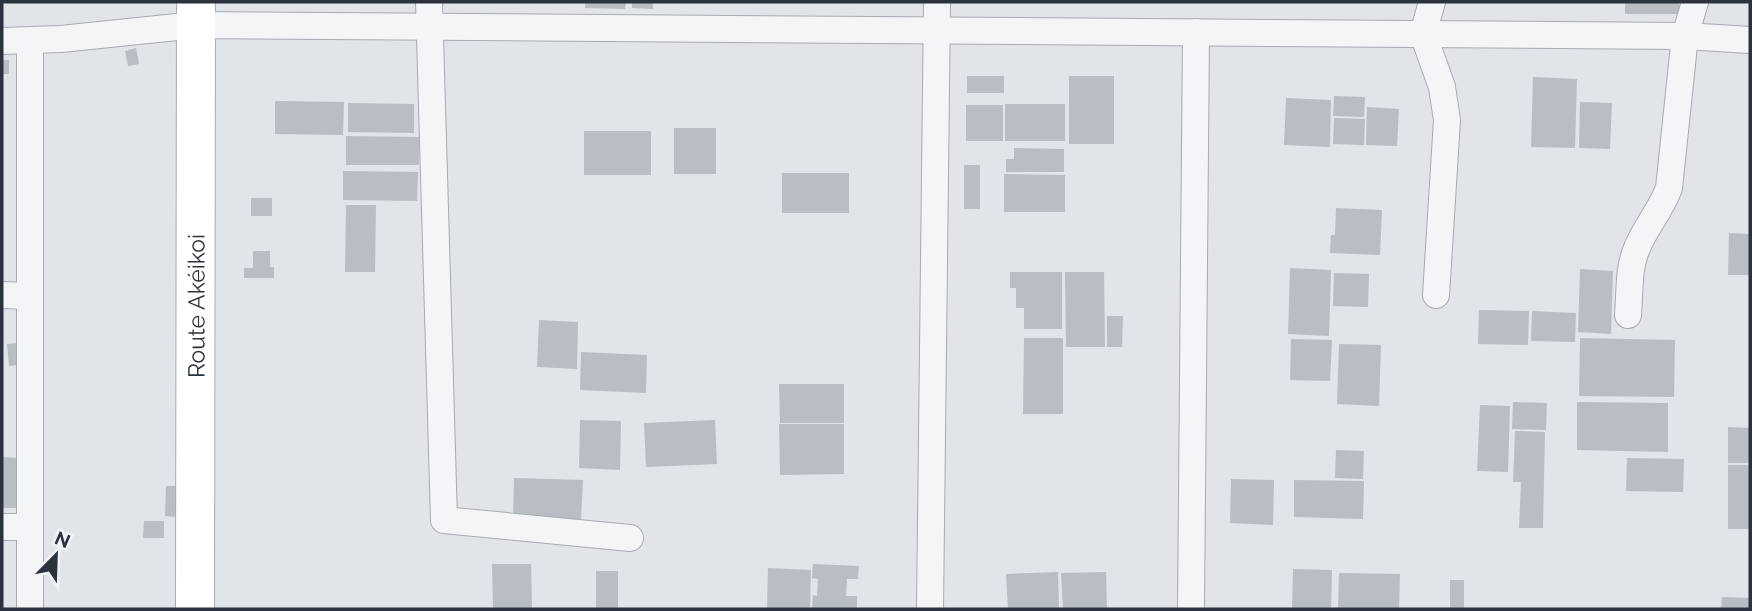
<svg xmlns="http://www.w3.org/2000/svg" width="1752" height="611" font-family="Raleway,sans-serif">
  <rect width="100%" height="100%" fill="#e1e4e8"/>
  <!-- building -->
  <g fill="#b9bec4">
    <polygon points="585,2 626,2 625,9 585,8"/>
    <polygon points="632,2 653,2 653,9 632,8"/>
    <rect x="1625" y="2" width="54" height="12"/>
    <polygon points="136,48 139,64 128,66 125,51"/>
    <rect x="2" y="60" width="7" height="14"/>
    <rect x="967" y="76" width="37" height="17"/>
    <rect x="1069" y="76" width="45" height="68"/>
    <polygon points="1533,77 1577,79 1575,148 1531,147"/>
    <polygon points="1334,96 1365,97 1364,117 1333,116"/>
    <polygon points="1286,98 1331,100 1330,147 1284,145"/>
    <polygon points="275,101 344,102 343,135 275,134"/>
    <polygon points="1580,102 1612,103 1610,149 1579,148"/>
    <polygon points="348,103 414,104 414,133 348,132"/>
    <rect x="1005" y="104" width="60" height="37"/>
    <rect x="966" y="105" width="37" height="36"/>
    <polygon points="1367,107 1399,109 1397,146 1366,145"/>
    <polygon points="1334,118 1365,119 1364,145 1333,144"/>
    <rect x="674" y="128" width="42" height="46"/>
    <rect x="584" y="131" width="67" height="44"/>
    <polygon points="346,136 419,137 419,165 346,165"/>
    <polygon points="1014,148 1064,149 1064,172 1006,172 1006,159 1014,159"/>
    <rect x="964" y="165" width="16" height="44"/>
    <polygon points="343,171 418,172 417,201 343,200"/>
    <rect x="782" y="173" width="67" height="40"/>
    <polygon points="1004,174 1065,175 1065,212 1004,212"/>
    <rect x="251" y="198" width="21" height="18"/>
    <polygon points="346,205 376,205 375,272 345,272"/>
    <polygon points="1336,208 1382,210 1380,255 1330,253 1331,235 1335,235"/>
    <polygon points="1729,233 1750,234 1750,275 1728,275"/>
    <polygon points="253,251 270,251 270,267 274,267 274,278 244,278 244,268 253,268"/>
    <polygon points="1290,268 1331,270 1329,336 1288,334"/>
    <polygon points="1580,269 1613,271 1611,334 1578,332"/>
    <polygon points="1010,272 1062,272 1062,329 1024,329 1024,308 1016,308 1016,288 1010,288"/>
    <polygon points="1065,272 1104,272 1105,347 1066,347"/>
    <polygon points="1334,273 1369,274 1368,307 1333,306"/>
    <polygon points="1479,310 1529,311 1528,345 1478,344"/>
    <polygon points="1532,311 1576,313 1575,342 1531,341"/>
    <polygon points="1107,316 1123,316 1122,347 1107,347"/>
    <polygon points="539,320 578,322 577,369 537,367"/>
    <polygon points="1024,338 1063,338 1063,414 1023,414"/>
    <polygon points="1580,338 1675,340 1674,397 1579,396"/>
    <polygon points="1291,339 1332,340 1330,381 1290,380"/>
    <polygon points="18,343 19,365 9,366 7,344"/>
    <polygon points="1339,344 1381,345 1379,406 1337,404"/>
    <polygon points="581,352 647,355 646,393 580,390"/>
    <polygon points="779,384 844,384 844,423 780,423"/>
    <polygon points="1513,402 1547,403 1546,430 1512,429"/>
    <polygon points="1577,402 1668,403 1668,452 1577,450"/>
    <polygon points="1480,405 1510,406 1508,472 1477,471"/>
    <polygon points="580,420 621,421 620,470 579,468"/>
    <polygon points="715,420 717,464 646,467 644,423"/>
    <polygon points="779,424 844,424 844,474 780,475"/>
    <polygon points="1728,427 1750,428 1750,463 1728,463"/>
    <polygon points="1515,431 1545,432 1543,528 1519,528 1521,482 1513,482"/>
    <polygon points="1336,450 1364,451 1363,479 1335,478"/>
    <polygon points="2,457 18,458 17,508 2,508"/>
    <polygon points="1627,458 1684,459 1683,492 1626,491"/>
    <rect x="1728" y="465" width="22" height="64"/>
    <polygon points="514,478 583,480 581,520 513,520"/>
    <polygon points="1231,479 1274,480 1273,525 1230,523"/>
    <polygon points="1294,480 1364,481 1363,519 1294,517"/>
    <polygon points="166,486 176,486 176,517 165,516"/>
    <polygon points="144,521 164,521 164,538 143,538"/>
    <polygon points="492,564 531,564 532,609 493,609"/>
    <polygon points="813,564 859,566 858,579 847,579 846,596 857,596 857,609 812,609 813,595 817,596 818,579 812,578"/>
    <polygon points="768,568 811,570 810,609 767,609"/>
    <polygon points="1293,569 1332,570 1331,609 1292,609"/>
    <rect x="596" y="571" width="22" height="38"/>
    <polygon points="1058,572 1059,609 1008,609 1006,574"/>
    <polygon points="1106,572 1107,609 1063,609 1061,573"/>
    <polygon points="1339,573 1400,574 1399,609 1338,609"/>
    <rect x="1450" y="580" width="14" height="29"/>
    <polygon points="1722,597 1750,598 1750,609 1721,609"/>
  </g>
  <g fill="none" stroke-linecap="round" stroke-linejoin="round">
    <defs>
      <g id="street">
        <polyline points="429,2 444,520 630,538"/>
        <polyline points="1432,2 1423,34 1442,87 1447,120 1436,295"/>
        <polyline points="2,41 61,39 196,25 1685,36 1750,40"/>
        <polyline points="30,41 30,609"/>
        <polyline points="2,295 30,296"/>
        <path d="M1628,315c2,-22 0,-47 9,-67 9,-22 24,-38 32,-60l16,-152 10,-34"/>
        <polyline points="2,527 30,527"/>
        <polyline points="930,609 937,2"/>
        <polyline points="1191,609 1196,32"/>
      </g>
      <g id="secondary">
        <path id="s1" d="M195,609l1,-607"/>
      </g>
    </defs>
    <!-- street casing -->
    <use href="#street" stroke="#a7abb2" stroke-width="28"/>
    <!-- secondary casing -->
    <use href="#secondary" stroke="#a7abb2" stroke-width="40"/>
    <!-- street -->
    <use href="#street" stroke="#f3f5f7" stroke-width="26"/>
    <!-- secondary -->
    <use href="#secondary" stroke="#fff" stroke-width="38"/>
  </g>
  <g text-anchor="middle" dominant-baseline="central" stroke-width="5" stroke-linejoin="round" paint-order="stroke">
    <!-- street labels -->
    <g font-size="23" fill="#2b333e" stroke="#f0f3f6">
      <text stroke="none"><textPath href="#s1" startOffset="303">Route Akéikoi</textPath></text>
    </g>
  </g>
  <!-- border -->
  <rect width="1752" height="611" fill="none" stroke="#2b333e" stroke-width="7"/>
  <!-- north arrow -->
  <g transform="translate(56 555) rotate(23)" stroke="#f0f3f6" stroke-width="5" paint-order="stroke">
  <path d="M0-5L12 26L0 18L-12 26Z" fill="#2b333e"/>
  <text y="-10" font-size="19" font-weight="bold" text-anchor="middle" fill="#2b333e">N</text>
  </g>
</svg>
